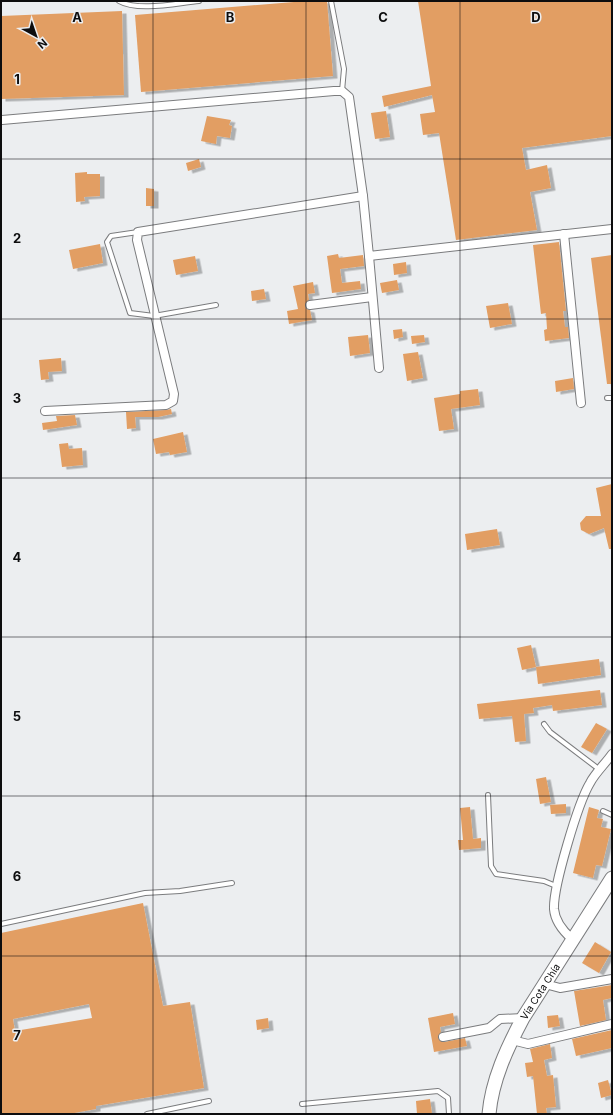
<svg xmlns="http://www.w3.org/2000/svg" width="613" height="1115" font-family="Inter,sans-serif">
  <defs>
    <filter id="shadow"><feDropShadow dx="4.5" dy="2.5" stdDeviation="0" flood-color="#0004"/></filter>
  </defs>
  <rect width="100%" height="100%" fill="#eceef0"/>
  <!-- building -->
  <g fill="#e29e63" fill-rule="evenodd" filter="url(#shadow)">
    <polygon points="306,1 327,1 333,76 141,92 135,15"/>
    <polygon points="418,1 612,1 612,136 522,148 526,170 547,165 551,188 530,192 537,230 456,240 439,133 423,135 420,114 435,112 432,95 384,107 382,96 431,86"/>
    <polygon points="122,11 124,95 1,99 1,16"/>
    <polygon points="386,111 390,137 375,139 371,113"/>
    <polygon points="207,116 231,120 229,125 232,126 230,138 217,136 216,144 201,141"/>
    <polygon points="199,159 201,167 188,171 186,163"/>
    <polygon points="87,172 87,174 100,174 100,196 84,197 85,201 76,202 75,173"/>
    <polygon points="146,188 154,189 154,206 146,206"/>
    <polygon points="559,242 566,311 563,311 565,327 568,327 569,338 545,341 544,330 547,329 546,313 541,314 533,245"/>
    <polygon points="100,244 103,263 73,269 69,250"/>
    <polygon points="338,254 339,258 363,255 364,266 340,269 342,283 360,281 361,289 332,293 327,256"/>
    <polygon points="612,255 612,384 607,384 591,258"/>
    <polygon points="195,256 198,271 176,275 173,260"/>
    <polygon points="406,262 407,273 394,275 393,264"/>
    <polygon points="397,280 399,290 382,293 380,283"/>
    <polygon points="313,282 315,293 308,294 309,300 305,305 306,309 310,310 312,320 289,324 287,311 298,309 293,286"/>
    <polygon points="264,289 266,299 252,301 251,291"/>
    <polygon points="508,303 512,324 490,328 486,306"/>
    <polygon points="402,329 403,337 394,339 393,330"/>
    <polygon points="368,335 370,353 350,356 348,337"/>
    <polygon points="424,335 425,342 412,344 411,336"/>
    <polygon points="418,352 423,378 407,381 403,354"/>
    <polygon points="61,358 62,371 48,372 49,379 41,380 39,360"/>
    <polygon points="573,378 574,389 556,392 555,381"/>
    <polygon points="478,389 480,405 451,409 454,429 439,431 434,398 460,394 460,391"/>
    <polygon points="171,409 172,414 158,417 135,417 136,428 127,429 126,412 166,410"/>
    <polygon points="75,415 77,425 43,430 42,423 57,421 56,416"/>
    <polygon points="183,432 187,452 170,455 169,452 156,454 153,439"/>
    <polygon points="68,443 69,449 82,448 83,465 62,467 59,444"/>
    <polygon points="612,484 612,549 609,549 604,528 589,534 581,530 580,523 586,516 601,516 596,488"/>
    <polygon points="497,529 500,545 467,550 465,534"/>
    <polygon points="531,645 536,667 522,670 517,648"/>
    <polygon points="599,659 601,675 538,684 536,667"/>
    <polygon points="600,690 602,705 553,711 552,705 533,708 534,713 524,714 526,741 515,742 512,716 479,719 477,704"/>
    <polygon points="596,723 607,729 592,753 581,747"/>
    <polygon points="546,777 551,802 540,804 536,779"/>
    <polygon points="566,804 566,813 551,814 550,805"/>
    <polygon points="470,807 473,839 481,838 481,848 459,850 458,840 463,840 460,808"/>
    <polygon points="589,807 599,810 597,818 603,819 601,827 611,829 602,866 596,865 593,878 573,873"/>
    <path d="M143,903l20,103 27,-4 14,86 -108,18v3l-27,5h-68v-181zM89,1004l3,14 -77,13 -2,-12z"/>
    <polygon points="595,942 611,952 599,973 582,963"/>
    <polygon points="612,985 612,998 603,1000 606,1020 580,1026 574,991"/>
    <polygon points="453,1013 455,1024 440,1027 441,1032 438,1038 444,1042 465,1038 467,1046 434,1052 428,1018"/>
    <polygon points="558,1015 560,1026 548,1028 547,1016"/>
    <polygon points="268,1018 269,1028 257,1030 256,1020"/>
    <polygon points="612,1030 612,1048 576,1056 572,1039"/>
    <polygon points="550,1044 552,1058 544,1060 547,1076 553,1075 556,1107 546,1108 547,1114 537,1114 533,1076 527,1077 525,1063 533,1062 530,1049"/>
    <polygon points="608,1080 612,1095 601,1098 598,1083"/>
    <polygon points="430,1099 432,1114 417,1114 416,1101"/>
  </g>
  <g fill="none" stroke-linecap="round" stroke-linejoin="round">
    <defs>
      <g id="service">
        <path d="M119,1c19,11 58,2 80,0"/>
        <polyline points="331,1 344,69 342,91"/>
        <polyline points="138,232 111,236 107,242 130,313 154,316 216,305"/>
        <polyline points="607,398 612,398"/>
        <polyline points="544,724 550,732 600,770"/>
        <polyline points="488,795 491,866 496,874 544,881 556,886"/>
        <polyline points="603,811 612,815"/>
        <polyline points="1,924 145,893 180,891 232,883"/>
        <polyline points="302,1104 438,1091 448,1098 449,1114"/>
        <polyline points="147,1114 209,1101"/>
      </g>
      <g id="minor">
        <polyline points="2,120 334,91 342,91 349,97 363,196 369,256 612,229"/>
        <polyline points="564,234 581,403"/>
        <polyline points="369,256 379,368"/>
        <polyline points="310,305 372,297"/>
        <polyline points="45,411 166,405 173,401 174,394 137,240 138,232 363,196"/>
        <path d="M572,939c-9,-8 -17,-17 -18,-30 -1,-22 24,-106 36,-126 5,-10 15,-19 22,-29"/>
        <polyline points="545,984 560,988 612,979"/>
        <polyline points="443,1037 489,1028 500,1019 523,1018"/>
        <polyline points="512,1040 528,1044 612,1024"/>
      </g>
      <g id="primary">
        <path id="s1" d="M489,1114c3,-34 18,-66 34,-96l89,-140"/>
      </g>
    </defs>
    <!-- service casing -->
    <use href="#service" stroke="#7b7c7e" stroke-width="6"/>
    <!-- minor casing -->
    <use href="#minor" stroke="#7b7c7e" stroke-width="10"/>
    <!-- primary casing -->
    <use href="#primary" stroke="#7b7c7e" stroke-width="15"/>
    <!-- service -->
    <use href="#service" stroke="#fff" stroke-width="4"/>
    <!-- minor -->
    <use href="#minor" stroke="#fff" stroke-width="8"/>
    <!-- primary -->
    <use href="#primary" stroke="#fff" stroke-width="13"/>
  </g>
  <!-- grid -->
  <path fill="none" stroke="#0d0d0e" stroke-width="1" stroke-opacity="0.55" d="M153,1v1113M306,1v1113M460,1v1113M1,159h611M1,319h611M1,478h611M1,637h611M1,796h611M1,956h611"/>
  <g text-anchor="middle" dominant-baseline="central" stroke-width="3" stroke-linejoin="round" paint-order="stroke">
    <!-- street labels -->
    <g font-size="10" fill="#0d0d0e" stroke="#eceef0">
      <text stroke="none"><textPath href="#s1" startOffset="134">Vía Cota Chía</textPath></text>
    </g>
  </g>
  <g font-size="13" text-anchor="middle" font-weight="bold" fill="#0d0d0e" stroke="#eceef0" stroke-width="3" stroke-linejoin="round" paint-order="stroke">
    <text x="77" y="22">A</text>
    <text x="230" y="22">B</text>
    <text x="383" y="22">C</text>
    <text x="536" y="22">D</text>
    <text x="17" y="84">1</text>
    <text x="17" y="243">2</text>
    <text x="17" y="403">3</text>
    <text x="17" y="562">4</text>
    <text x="17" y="721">5</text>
    <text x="17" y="881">6</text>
    <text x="17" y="1040">7</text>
  </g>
  <!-- border -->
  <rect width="613" height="1115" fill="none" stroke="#0d0d0e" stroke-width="4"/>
  <!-- north arrow -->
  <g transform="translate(36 36) rotate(140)" stroke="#eceef0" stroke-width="3" paint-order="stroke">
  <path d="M0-3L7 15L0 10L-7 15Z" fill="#0d0d0e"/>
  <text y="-6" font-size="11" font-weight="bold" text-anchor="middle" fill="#0d0d0e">N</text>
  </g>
</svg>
